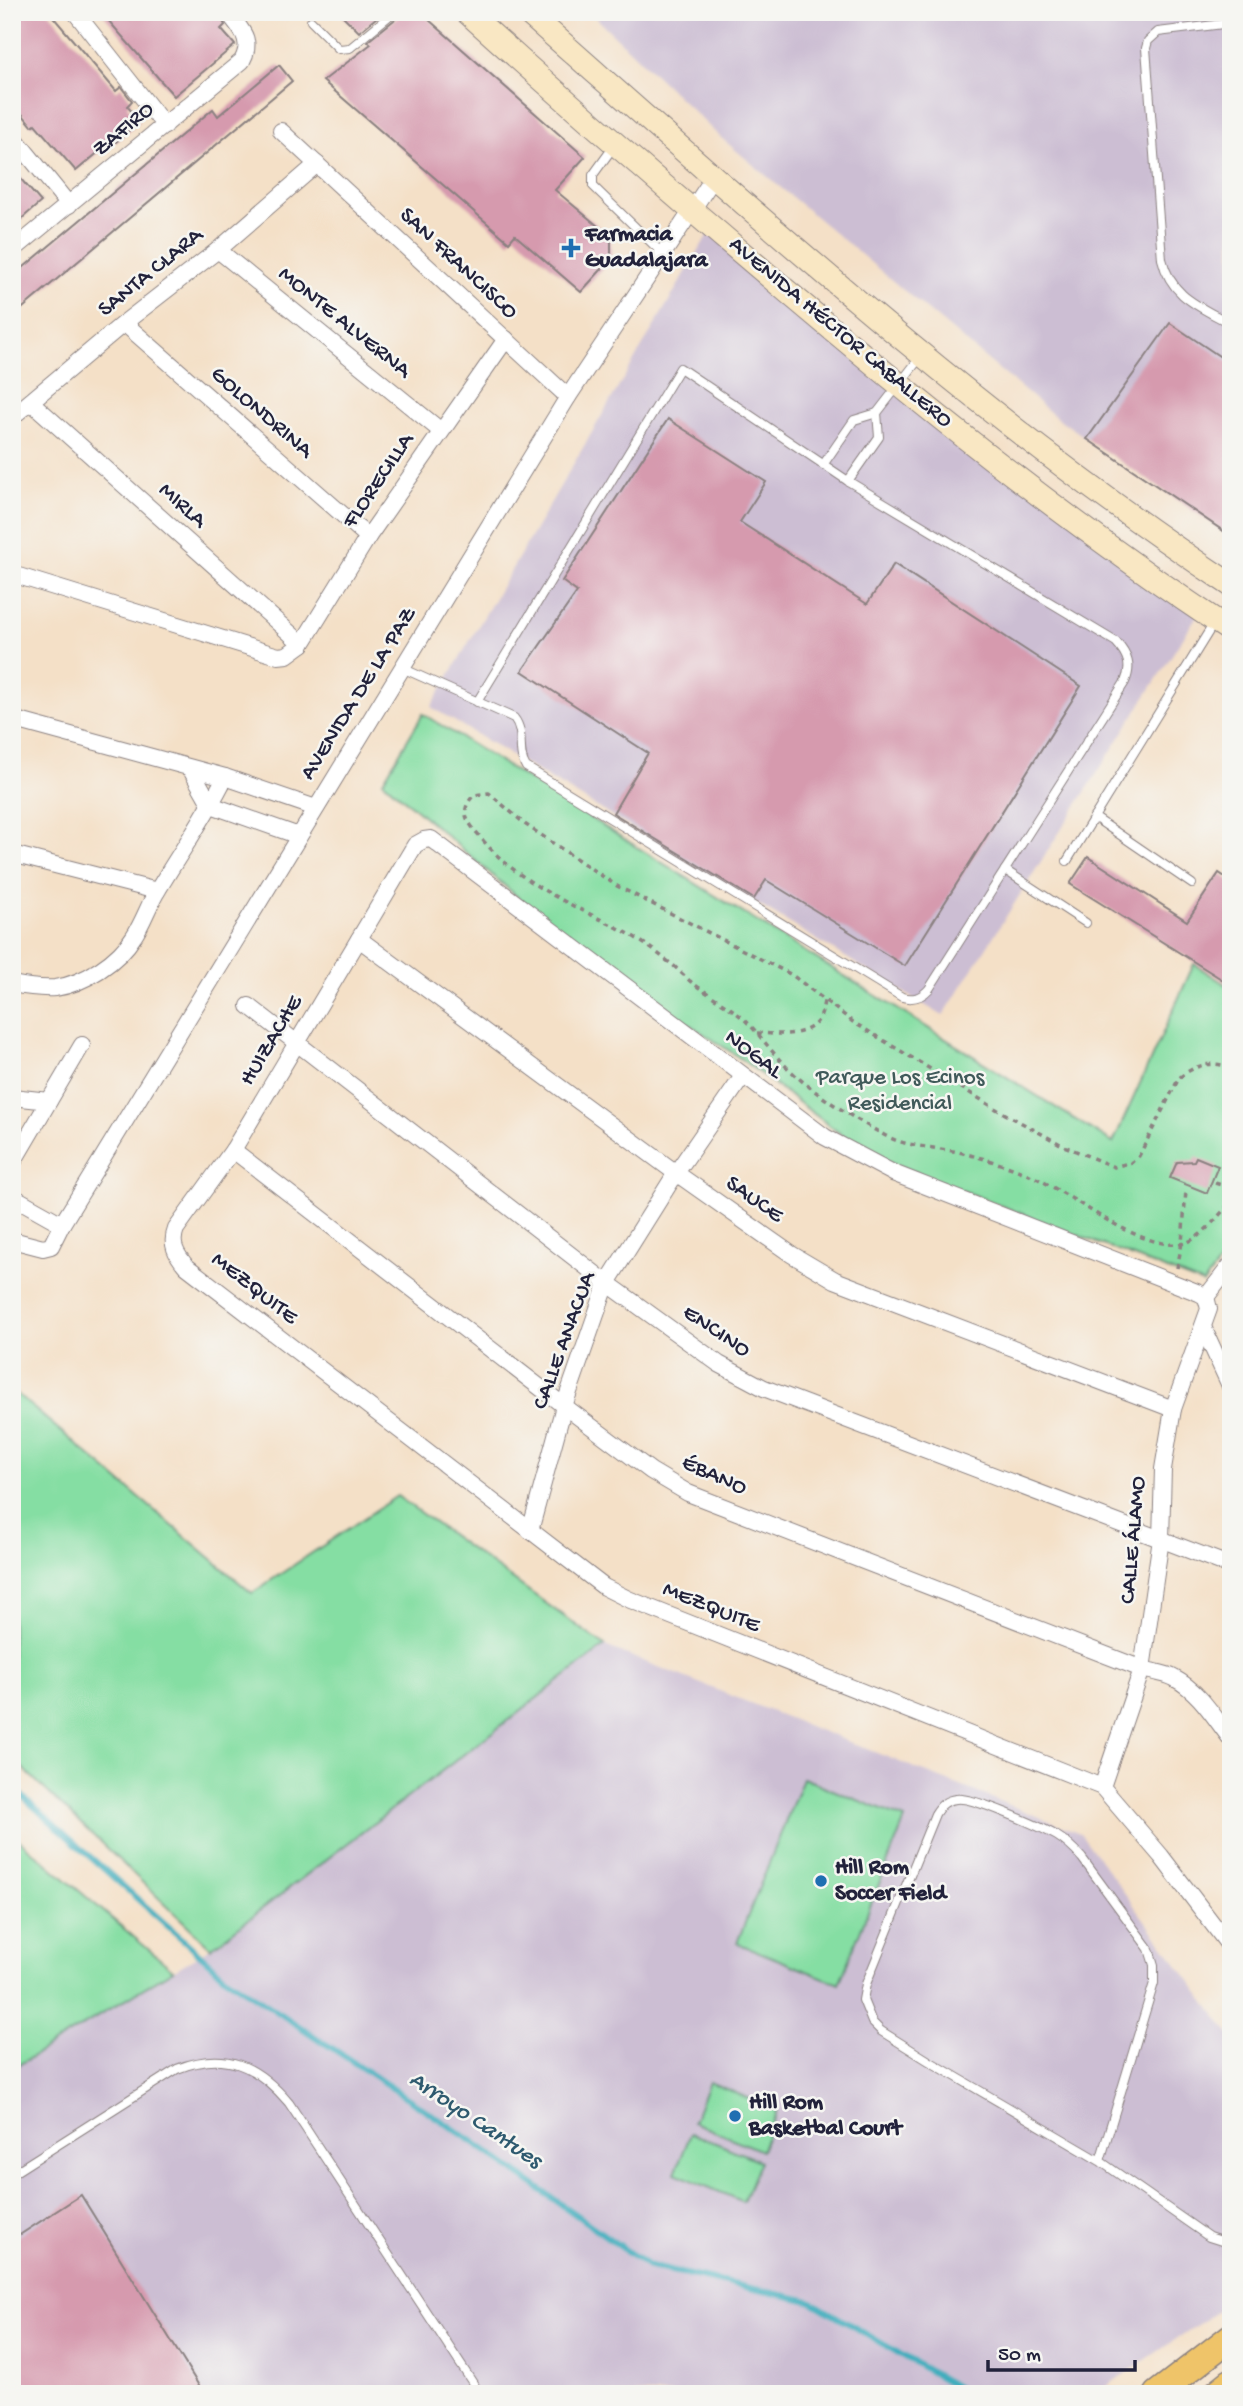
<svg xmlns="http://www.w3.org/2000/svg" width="1243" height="2406" font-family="'Gochi Hand',sans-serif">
  <rect width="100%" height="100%" fill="#f6f6f2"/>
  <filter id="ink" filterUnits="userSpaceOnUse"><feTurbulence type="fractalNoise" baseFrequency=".0143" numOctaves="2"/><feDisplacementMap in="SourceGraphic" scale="14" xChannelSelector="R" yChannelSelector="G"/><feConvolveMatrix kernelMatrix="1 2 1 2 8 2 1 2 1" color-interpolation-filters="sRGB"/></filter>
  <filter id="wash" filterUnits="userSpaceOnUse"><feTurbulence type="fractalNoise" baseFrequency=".00686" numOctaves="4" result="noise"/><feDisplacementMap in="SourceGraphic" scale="28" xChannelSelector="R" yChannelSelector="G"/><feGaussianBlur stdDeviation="1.57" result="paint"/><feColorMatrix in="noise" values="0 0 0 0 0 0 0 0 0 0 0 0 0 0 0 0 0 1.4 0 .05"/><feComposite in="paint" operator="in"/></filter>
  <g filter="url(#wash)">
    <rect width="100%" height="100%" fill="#f4e0c7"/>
    <!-- industrial -->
    <g fill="#ccbed3">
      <polygon points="590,12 1231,12 1231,536 1057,418 720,137"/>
      <polygon points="710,231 1198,614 943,1016 431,707"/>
      <polygon points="605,1646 1080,1833 1231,2036 1231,2302 1095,2394 12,2394 12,2068 211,1948"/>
    </g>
    <!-- green -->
    <g fill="#85dea3" stroke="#54806f" stroke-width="2">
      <polygon points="423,714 1113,1143 1194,964 1231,988 1231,1247 1203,1284 866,1153 737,1056 659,1004 520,899 383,781"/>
      <polygon points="12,1390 252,1593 397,1496 605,1646 211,1948 12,1758"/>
      <polygon points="803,1778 905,1819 839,1984 737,1943"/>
      <polygon points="12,1834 173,1970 12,2069"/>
      <polygon points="709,2082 777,2110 761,2151 693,2122"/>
      <polygon points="691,2133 760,2161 743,2202 675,2173"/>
    </g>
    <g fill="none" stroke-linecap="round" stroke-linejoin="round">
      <!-- stream -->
      <polyline stroke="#3fadbd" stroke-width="6" points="12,1787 225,1977 472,2141 648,2266 810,2301 968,2394"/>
    </g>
    <g id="blocks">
      <!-- building -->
      <g fill="#d69aae">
        <polygon points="12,12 49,12 116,91 121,87 132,101 127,106 140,121 116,142 113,140 76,171 35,124 32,126 12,102"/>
        <polygon points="101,12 217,12 225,25 221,29 235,45 174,96"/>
        <polygon points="339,12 383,12 359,32"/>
        <polygon points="400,12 420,12 585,157 555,190 611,237 611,259 581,292 515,235 509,242 323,81 371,44 368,41 398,17"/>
        <polygon points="279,65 292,81 12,317 12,277 213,109 218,116"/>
        <polygon points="12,169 41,202 12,227"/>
        <polygon points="1170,323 1231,364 1231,536 1087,439"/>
        <polygon points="668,419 766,482 740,522 867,604 894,564 1081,686 905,966 766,880 754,899 613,813 648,753 522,671 577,592 562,581"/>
        <polygon points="1088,857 1187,921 1219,873 1231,881 1231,985 1070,884"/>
        <polygon points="1196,1157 1218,1166 1207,1193 1170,1178 1177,1162 1194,1161"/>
        <polygon points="81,2195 204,2394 12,2394 12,2240"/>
      </g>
    </g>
  </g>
  <g filter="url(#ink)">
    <use href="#blocks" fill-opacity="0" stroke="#8b8181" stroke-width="2"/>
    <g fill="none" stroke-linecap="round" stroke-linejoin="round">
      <defs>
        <g id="service">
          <polyline points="311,21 339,49 350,48 394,12"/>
          <path d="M1231,23l-73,9 -10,9 -2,7 16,211c9,38 37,47 69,65"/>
          <polyline points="614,146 593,175 593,186 663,254"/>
          <polyline points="823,465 854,420 877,413 922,355"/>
          <polyline points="848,481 879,437 877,413"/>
          <path d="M402,668l112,50c12,15 2,34 12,49l376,230c11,3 19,1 27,-8l196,-307c7,-16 3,-27 -9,-40l-268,-161 -168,-113 -203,334"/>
          <polyline points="1094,817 1192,884"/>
          <polyline points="1067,861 1214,623"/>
          <polyline points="1005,870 1086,923"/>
          <path d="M1100,2161l54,-178v-18l-5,-16 -67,-91c-8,-9 -15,-16 -25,-22 -16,-9 -85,-40 -101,-37 -11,1 -16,7 -21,15l-69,170 -3,16 9,22 9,9 48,30 171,100 109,76 22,7"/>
          <path d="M12,2174l165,-105c48,-19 80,-4 112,34l191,291"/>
        </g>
        <g id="minor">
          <polyline points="75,12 165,126"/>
          <polyline points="281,131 568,397"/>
          <polyline points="12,135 69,205"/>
          <polyline points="218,250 441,431"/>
          <path d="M12,251l230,-190c12,-22 -2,-32 -14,-49"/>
          <polyline points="124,323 368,537"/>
          <polyline points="31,402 302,644"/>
          <polyline points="12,417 124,323 218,250 317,164"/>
          <polyline points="12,574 278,656 287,655 302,644 368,537 506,339"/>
          <polyline points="12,719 225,777 316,808"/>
          <polyline points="190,768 211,805 299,836"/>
          <polyline points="12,854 157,891"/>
          <polyline points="359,939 676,1173 791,1254 835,1280 1173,1409"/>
          <path d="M12,984c15,3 28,5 43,4 29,-4 64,-27 79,-52 10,-15 15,-33 25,-48 22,-37 47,-72 66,-111"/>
          <polyline points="249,1006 607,1283 719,1364 764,1388 1231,1566"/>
          <polyline points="12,1097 49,1101"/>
          <path d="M233,1150l331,256 87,65 37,22 454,176c10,3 23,4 32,9 25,13 40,39 57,61"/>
          <polyline points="12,1164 82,1045"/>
          <polyline points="12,1196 62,1224"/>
          <polyline points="12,1240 43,1248 51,1246 62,1224 568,397 714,177"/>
          <path d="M1206,1297l-7,-4 -306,-120 -68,-36 -394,-298 -7,1 -9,5 -182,305 -57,79c-6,15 0,25 10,37l418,321 24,12 474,188 59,69 70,92"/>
          <polyline points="1206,1297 1231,1265"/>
          <polyline points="1203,1327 1231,1388"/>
          <polyline points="530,1531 564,1406 607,1283 676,1173 743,1076"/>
          <polyline points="1102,1787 1142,1669 1161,1539 1163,1469 1173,1409 1209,1309 1206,1297"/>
        </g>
        <g id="secondary">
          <path d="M467,12c97,88 195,173 295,258 150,128 304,252 469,361"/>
          <path d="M527,12c227,200 451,406 704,573"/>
        </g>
        <g id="primary">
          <polyline points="1157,2394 1231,2337"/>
          <polyline points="1216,2394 1231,2382"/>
        </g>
      </defs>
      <!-- service casing -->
      <use href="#service" stroke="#8b8181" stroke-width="10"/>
      <!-- minor casing -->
      <use href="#minor" stroke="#8b8181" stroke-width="18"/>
      <!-- secondary casing -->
      <use href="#secondary" stroke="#8b8181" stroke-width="25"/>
      <!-- primary casing -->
      <use href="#primary" stroke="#8b8181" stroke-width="29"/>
      <!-- path -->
      <g stroke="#8b8181" stroke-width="3.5" stroke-dasharray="5 5" stroke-linecap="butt">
        <path d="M757,1033c20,1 54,6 64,-18 2,-5 2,-12 4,-17"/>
        <path d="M1231,1068c-20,-8 -36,-3 -52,10l-40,78 -7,6 -18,5 -50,-21 -66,-36 -145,-88 -61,-47 -175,-89 -91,-61 -37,-32 -15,2c-17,18 -5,28 8,44 34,41 79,61 126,84 20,9 41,23 58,37 9,6 16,14 24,21 18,14 39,24 56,40 16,16 29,36 46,51 24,23 63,47 92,63 26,14 54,11 82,19 21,5 55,16 74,26 36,18 108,76 148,62 16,-7 31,-27 43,-40"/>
        <polyline points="1215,1183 1231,1188"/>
        <polyline points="1177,1268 1182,1243 1186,1190"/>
      </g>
      <!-- service -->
      <use href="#service" stroke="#fff" stroke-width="8"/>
      <!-- minor -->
      <use href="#minor" stroke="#fff" stroke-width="16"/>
      <!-- secondary -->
      <use href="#secondary" stroke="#f9e7c3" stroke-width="23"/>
      <!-- primary -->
      <use href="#primary" stroke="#efc469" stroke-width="26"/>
    </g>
  </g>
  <!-- markers -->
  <g fill="#1f6fb2" stroke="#f6f6f2" stroke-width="2.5">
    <path d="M567.5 237.5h7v7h7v7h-7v7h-7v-7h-7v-7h7z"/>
    <circle cx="821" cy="1881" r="7"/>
    <circle cx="735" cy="2116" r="7"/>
  </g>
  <g text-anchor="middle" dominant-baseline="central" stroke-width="5" stroke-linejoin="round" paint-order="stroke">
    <!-- street labels -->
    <g font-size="23" fill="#22223b" stroke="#f6f6f2">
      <text transform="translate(124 130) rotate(-40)">ZAFIRO</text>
      <text transform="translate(458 264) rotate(43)">SAN FRANCISCO</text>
      <text transform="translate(151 273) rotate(-39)">SANTA CLARA</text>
      <text transform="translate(344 323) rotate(39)">MONTE ALVERNA</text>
      <text transform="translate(840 333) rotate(40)">AVENIDA HÉCTOR CABALLERO</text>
      <text transform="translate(261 413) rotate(41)">GOLONDRINA</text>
      <text transform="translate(379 481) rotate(-56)">FLORECILLA</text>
      <text transform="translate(182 506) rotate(42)">MIRLA</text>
      <text transform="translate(359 694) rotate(-58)">AVENIDA DE LA PAZ</text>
      <text transform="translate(272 1041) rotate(-59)">HUIZACHE</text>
      <text transform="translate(753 1055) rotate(37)">NOGAL</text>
      <text transform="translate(754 1200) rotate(35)">SAUCE</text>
      <text transform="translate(254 1289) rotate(38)">MEZQUITE</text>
      <text transform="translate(716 1332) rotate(34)">ENCINO</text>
      <text transform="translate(565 1341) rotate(-70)">CALLE ANACUA</text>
      <text transform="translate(714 1476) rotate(24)">ÉBANO</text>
      <text transform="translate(1134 1540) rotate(-85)">CALLE ÁLAMO</text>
      <text transform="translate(711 1608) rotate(22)">MEZQUITE</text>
    </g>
    <!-- poi labels -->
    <g font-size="23" font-weight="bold" fill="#22223b" stroke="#f6f6f2" text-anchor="start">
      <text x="585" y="235">Farmacia<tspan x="585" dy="26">Guadalajara</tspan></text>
      <text x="835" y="1868">Hill Rom<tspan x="835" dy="26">Soccer Field</tspan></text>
      <text x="749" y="2103">Hill Rom<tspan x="749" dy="26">Basketbal Court</tspan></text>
    </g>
    <!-- park labels -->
    <g font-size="23" fill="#405a5a" stroke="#f6f6f2">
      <text x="900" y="1078">Parque Los Ecinos<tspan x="900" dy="26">Residencial</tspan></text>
    </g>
    <!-- water labels -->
    <g font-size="24" font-style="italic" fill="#2e5a6f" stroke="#f6f6f2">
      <text transform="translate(475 2121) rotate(34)">Arroyo Cantues</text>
    </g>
  </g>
  <!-- margin -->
  <rect width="1243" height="2406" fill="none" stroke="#f6f6f2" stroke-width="42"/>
  <!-- scale -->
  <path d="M988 2360v10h147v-10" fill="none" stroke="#22223b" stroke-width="3.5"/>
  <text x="998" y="2360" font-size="21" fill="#22223b" stroke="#f6f6f2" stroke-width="5" paint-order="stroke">50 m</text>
</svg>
